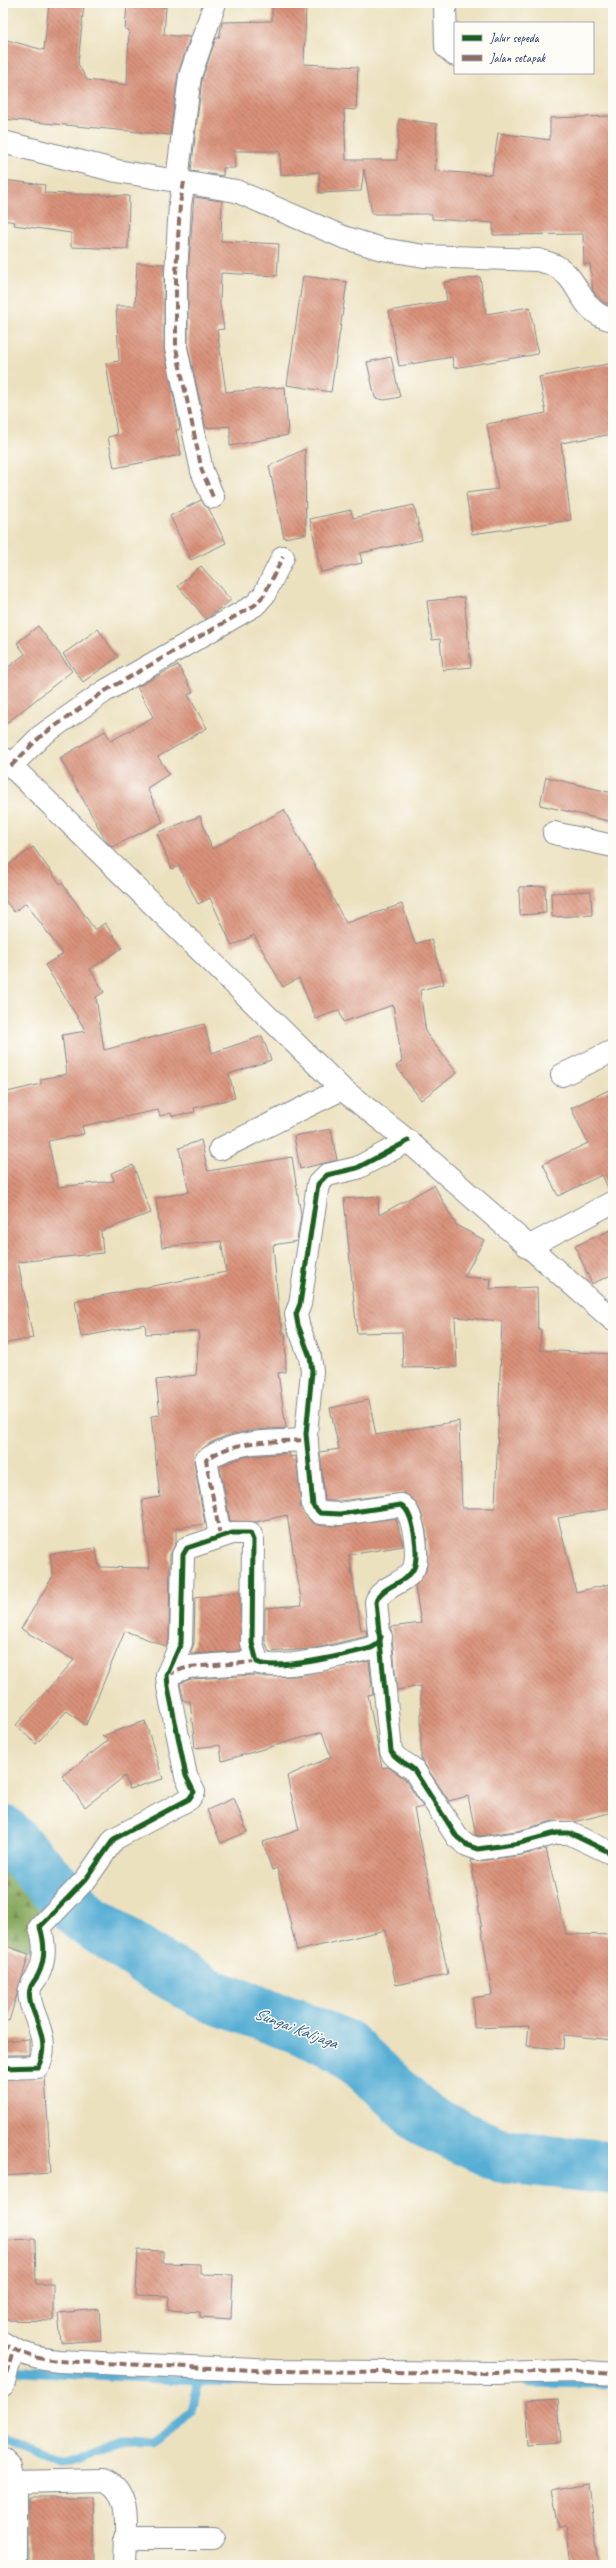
<svg xmlns="http://www.w3.org/2000/svg" width="616" height="2568" font-family="Caveat,sans-serif">
  <defs>
    <pattern id="forest-firs" width="22" height="20" patternUnits="userSpaceOnUse"><rect width="22" height="20" fill="#86a85c"/><path d="M5 1l3.5 6h-7zM16 11l3.5 6h-7z" fill="#6d894f"/></pattern>
    <pattern id="building-back-hatch" width="6" height="6" patternUnits="userSpaceOnUse"><rect width="6" height="6" fill="#d99179"/><path d="M-1 5l2 2M0 0l6 6M5-1l2 2" fill="none" stroke="#af7766"/></pattern>
  </defs>
  <rect width="100%" height="100%" fill="#fdfcf7"/>
  <filter id="ink" filterUnits="userSpaceOnUse"><feTurbulence type="fractalNoise" baseFrequency=".025" numOctaves="2"/><feDisplacementMap in="SourceGraphic" scale="8" xChannelSelector="R" yChannelSelector="G"/><feConvolveMatrix kernelMatrix="1 2 1 2 8 2 1 2 1" color-interpolation-filters="sRGB"/></filter>
  <filter id="wash" filterUnits="userSpaceOnUse"><feTurbulence type="fractalNoise" baseFrequency=".012" numOctaves="4" result="noise"/><feDisplacementMap in="SourceGraphic" scale="16" xChannelSelector="R" yChannelSelector="G"/><feGaussianBlur stdDeviation="0.9" result="paint"/><feColorMatrix in="noise" values="0 0 0 0 0 0 0 0 0 0 0 0 0 0 0 0 0 1.4 0 .05"/><feComposite in="paint" operator="in"/></filter>
  <g filter="url(#wash)">
    <rect width="100%" height="100%" fill="#ece1bf"/>
    <!-- forest -->
    <polygon fill="url(#forest-firs)" stroke="#506c5d" points="3,1872 47,1909 39,1955 3,1940"/>
    <g fill="none" stroke-linecap="round" stroke-linejoin="round">
      <!-- stream -->
      <g stroke="#57aed4" stroke-width="9">
        <polyline points="7,2370 199,2381 286,2382"/>
        <polyline points="528,2383 604,2384"/>
        <polyline points="3,2439 60,2460 80,2458 118,2443 152,2444 171,2431 192,2410 199,2381"/>
      </g>
      <!-- river -->
      <polyline stroke="#57aed4" stroke-width="54" points="3,1832 84,1917 158,1966 212,1996 294,2025 346,2047 426,2121 502,2156 613,2168"/>
    </g>
    <g id="blocks">
      <!-- building -->
      <g fill="url(#building-back-hatch)">
        <polygon points="49,3 84,4 78,64 87,80 127,85 129,30 125,29 127,4 166,7 164,35 190,37 178,74 170,135 3,119 3,39 44,50"/>
        <polygon points="272,3 306,3 304,64 358,67 356,110 344,109 346,160 397,160 399,119 437,124 435,171 492,175 498,133 550,140 550,118 613,116 613,307 602,301 593,291 590,264 584,264 583,234 493,235 493,223 432,219 432,214 372,214 364,169 361,191 320,193 319,172 281,175 280,151 234,151 235,168 223,168 223,176 191,171 202,79 216,38 219,38 222,22 272,21"/>
        <polygon points="3,180 45,185 44,193 129,196 128,249 71,247 71,233 14,225 15,222 3,220"/>
        <polygon points="194,197 222,201 221,241 279,244 277,276 221,273 220,304 224,329 217,330 226,392 285,387 288,435 230,446 230,426 206,428 188,347 188,274"/>
        <polygon points="137,263 164,264 164,348 180,429 176,430 181,455 114,468 108,437 117,435 106,363 119,361 116,306 135,306"/>
        <polygon points="303,276 347,282 331,392 287,385"/>
        <polygon points="480,277 486,314 530,307 538,354 454,368 452,357 399,366 389,311 447,301 444,282"/>
        <polygon points="391,357 400,397 385,400 375,398 367,362"/>
        <polygon points="613,363 613,434 561,443 571,520 472,534 466,493 498,489 487,424 546,413 539,377"/>
        <polygon points="305,449 306,534 284,538 269,466"/>
        <polygon points="201,500 209,509 226,543 191,560 170,516"/>
        <polygon points="414,505 422,540 360,553 362,563 321,572 310,519 351,510 353,518"/>
        <polygon points="201,566 231,600 206,619 178,586"/>
        <polygon points="464,597 471,667 443,670 440,639 432,640 427,601"/>
        <polygon points="38,626 72,671 3,726 3,671 25,654 17,643"/>
        <polygon points="98,629 118,657 83,682 63,654"/>
        <polygon points="178,665 193,692 188,695 207,728 158,757 169,774 147,788 163,822 112,847 106,841 60,758 105,731 111,741 153,717 137,687"/>
        <polygon points="546,777 613,793 613,822 540,805"/>
        <polygon points="284,810 346,923 402,904 415,944 431,939 444,984 420,990 426,1033 457,1073 421,1100 396,1066 402,1061 393,1005 343,1022 339,1010 316,1019 299,978 283,987 254,935 232,946 210,898 198,904 179,866 172,869 157,833 200,816 212,849"/>
        <polygon points="33,847 60,884 62,883 95,930 105,923 122,948 90,969 104,992 96,997 104,1050 204,1024 212,1053 262,1036 271,1060 229,1074 235,1098 194,1108 195,1112 172,1116 171,1113 160,1116 158,1110 82,1126 84,1134 48,1141 58,1187 114,1181 111,1173 133,1165 151,1213 101,1231 103,1253 18,1262 33,1338 3,1344 3,1093 41,1084 41,1079 67,1074 62,1035 86,1031 45,965 63,954 26,903 14,912 3,898 3,869"/>
        <polygon points="545,886 546,913 520,915 519,887"/>
        <polygon points="591,891 592,915 552,917 551,893"/>
        <polygon points="613,1088 613,1190 609,1190 602,1175 558,1196 543,1164 588,1143 571,1108"/>
        <polygon points="331,1129 337,1160 300,1169 294,1136"/>
        <polygon points="201,1140 208,1171 292,1157 301,1215 297,1241 273,1245 280,1323 282,1323 282,1333 285,1333 286,1372 278,1373 286,1428 253,1430 226,1436 210,1443 195,1455 194,1462 205,1524 176,1528 176,1542 170,1555 169,1640 166,1646 125,1631 86,1725 67,1711 36,1744 16,1725 74,1660 21,1629 53,1576 50,1554 96,1548 99,1567 150,1568 142,1500 160,1497 151,1416 160,1415 156,1380 196,1375 199,1331 146,1334 145,1324 81,1337 75,1301 226,1272 221,1241 162,1247 156,1198 189,1192 179,1148"/>
        <polygon points="434,1185 456,1225 484,1240 464,1277 491,1279 490,1289 537,1287 538,1329 541,1329 540,1350 613,1354 613,1508 558,1518 576,1592 610,1584 613,1598 613,1812 574,1822 553,1821 517,1831 479,1836 476,1835 468,1796 449,1801 421,1759 421,1686 397,1690 391,1627 421,1623 415,1587 426,1571 428,1553 426,1531 421,1512 414,1500 404,1493 339,1501 325,1501 320,1452 339,1449 330,1408 369,1400 376,1435 459,1421 462,1508 495,1508 502,1321 455,1317 457,1367 403,1368 402,1332 357,1333 344,1199 378,1196 379,1215"/>
        <polygon points="613,1229 613,1274 592,1284 575,1246"/>
        <polygon points="289,1453 290,1457 296,1456 301,1508 311,1522 319,1525 340,1526 396,1518 403,1546 349,1555 361,1630 366,1630 367,1636 311,1649 269,1652 265,1641 265,1608 302,1605 287,1515 255,1522 230,1521 220,1466 244,1457"/>
        <polygon points="240,1592 241,1651 190,1654 194,1643 195,1598"/>
        <polygon points="369,1661 373,1694 368,1695 382,1768 388,1767 404,1778 423,1807 414,1809 448,1974 396,1985 385,1930 297,1951 277,1868 272,1870 263,1842 299,1830 287,1776 331,1757 322,1732 222,1761 220,1745 195,1748 190,1701 184,1701 180,1683 191,1679 256,1675 267,1677 297,1676"/>
        <polygon points="145,1721 163,1779 129,1789 125,1776 85,1807 62,1776 109,1740 102,1736"/>
        <polygon points="234,1798 247,1832 221,1843 207,1810"/>
        <polygon points="546,1849 566,1934 613,1935 613,2040 564,2035 563,2049 527,2046 529,2026 474,2028 473,1998 492,1995 471,1860 480,1861 522,1855"/>
        <polygon points="3,1945 29,1954 9,2021 3,2020"/>
        <polygon points="29,2039 29,2055 3,2055 3,2041"/>
        <polygon points="45,2077 51,2173 3,2176 3,2080"/>
        <polygon points="35,2239 36,2284 53,2284 53,2321 3,2320 3,2240"/>
        <polygon points="138,2250 163,2251 163,2263 200,2264 200,2274 233,2275 231,2319 200,2317 200,2312 168,2310 169,2296 136,2295"/>
        <polygon points="99,2309 101,2340 61,2343 58,2313"/>
        <polygon points="558,2399 561,2442 529,2444 526,2401"/>
        <polygon points="589,2483 599,2565 570,2565 565,2527 559,2528 552,2490"/>
        <polygon points="28,2497 93,2497 95,2565 28,2565"/>
      </g>
    </g>
  </g>
  <g filter="url(#ink)">
    <use href="#blocks" fill-opacity="0" stroke="#84888e" stroke-width="1"/>
    <g fill="none" stroke-linecap="round" stroke-linejoin="round">
      <defs>
        <g id="minor">
          <polyline points="445,3 446,47 455,55"/>
          <path d="M3,142l114,29 119,20 107,46 39,12 42,7 114,4c6,2 13,3 18,6 26,15 23,47 57,54"/>
          <polyline points="177,180 190,76 215,3"/>
          <polyline points="184,182 180,204 176,274 176,348 202,471 213,497"/>
          <polyline points="3,758 342,1089 408,1141 613,1320"/>
          <polyline points="11,766 41,736 105,691 255,605 264,595 283,557"/>
          <polyline points="554,833 613,846"/>
          <polyline points="562,1075 613,1051"/>
          <path d="M408,1141l-51,27 -30,7 -9,9 -18,120 -4,10 2,11 12,32 2,14 -6,63 7,72 7,7 20,1 61,-9c13,7 18,49 13,63 -7,16 -33,17 -38,34l15,149c4,9 16,12 23,19l43,67 10,8 11,4 42,-6 36,-10h13l44,21"/>
          <polyline points="220,1149 342,1089"/>
          <polyline points="528,1247 613,1202"/>
          <path d="M220,1536l-14,-76c28,-21 67,-18 101,-20"/>
          <polyline points="167,1675 188,1667 257,1662"/>
          <path d="M3,2068l35,-1c16,-32 -13,-57 -8,-78 1,-5 6,-10 8,-14 8,-16 7,-32 2,-48l46,-48 28,-40 75,-40 5,-7 -8,-16 -18,-89 -1,-12 14,-32 2,-88 4,-7 45,-15h18l3,7 -1,103 5,19c21,10 90,-8 114,-14l7,-4 3,-7"/>
          <path d="M3,2343c16,11 36,16 55,18l217,10 219,2 80,-2 39,3"/>
          <polyline points="3,2385 13,2350"/>
          <polyline points="3,2459 11,2467 15,2482 15,2565"/>
          <path d="M15,2482l89,-2c30,11 21,58 21,85"/>
          <polyline points="125,2538 213,2538"/>
        </g>
      </defs>
      <!-- minor casing -->
      <use href="#minor" stroke="#84888e" stroke-width="24"/>
      <!-- minor -->
      <use href="#minor" stroke="#fff" stroke-width="22"/>
      <!-- quiet -->
      <g stroke="#8d6e63" stroke-width="4" stroke-dasharray="8 4" stroke-linecap="butt">
        <polyline points="184,182 180,204 176,274 176,348 202,471 213,497"/>
        <polyline points="11,766 41,736 105,691 255,605 264,595 283,557"/>
        <path d="M220,1536l-14,-76c28,-21 67,-18 101,-20"/>
        <polyline points="167,1675 188,1667 257,1662"/>
        <path d="M3,2343c16,11 36,16 55,18l217,10 219,2 80,-2 39,3"/>
        <polyline points="3,2385 13,2350"/>
      </g>
      <defs>
        <g id="cycleway">
          <path d="M408,1141l-51,27 -30,7 -9,9 -18,120 -4,10 2,11 12,32 2,14 -6,63 7,72 7,7 20,1 61,-9c13,7 18,49 13,63 -7,16 -33,17 -38,34l15,149c4,9 16,12 23,19l43,67 10,8 11,4 42,-6 36,-10h13l44,21"/>
          <path d="M3,2068l35,-1c16,-32 -13,-57 -8,-78 1,-5 6,-10 8,-14 8,-16 7,-32 2,-48l46,-48 28,-40 75,-40 5,-7 -8,-16 -18,-89 -1,-12 14,-32 2,-88 4,-7 45,-15h18l3,7 -1,103 5,19c21,10 90,-8 114,-14l7,-4 3,-7"/>
        </g>
      </defs>
      <!-- cycleway casing -->
      <use href="#cycleway" stroke="#fdfcf7" stroke-width="8"/>
      <!-- cycleway -->
      <use href="#cycleway" stroke="#1b5e20" stroke-width="5"/>
    </g>
  </g>
  <g text-anchor="middle" dominant-baseline="central" stroke-width="3" stroke-linejoin="round" paint-order="stroke">
    <!-- water labels -->
    <g font-size="17" font-style="italic" fill="#305b87" stroke="#fdfcf7">
      <text transform="translate(296 2028) rotate(21)">Sungai Kalijaga</text>
    </g>
  </g>
  <!-- margin -->
  <rect width="616" height="2568" fill="none" stroke="#fdfcf7" stroke-width="16"/>
  <!-- legend -->
  <rect x="454" y="22" width="140" height="52" fill="#fdfcf7" stroke="#a3aaba"/>
  <rect x="462" y="35" width="20" height="6" fill="#1b5e20" stroke="#a3aaba"/>
  <text x="490" y="42" font-size="12" fill="#1b2f5e">Jalur sepeda</text>
  <rect x="462" y="55" width="20" height="6" fill="#8d6e63" stroke="#a3aaba"/>
  <text x="490" y="62" font-size="12" fill="#1b2f5e">Jalan setapak</text>
</svg>
